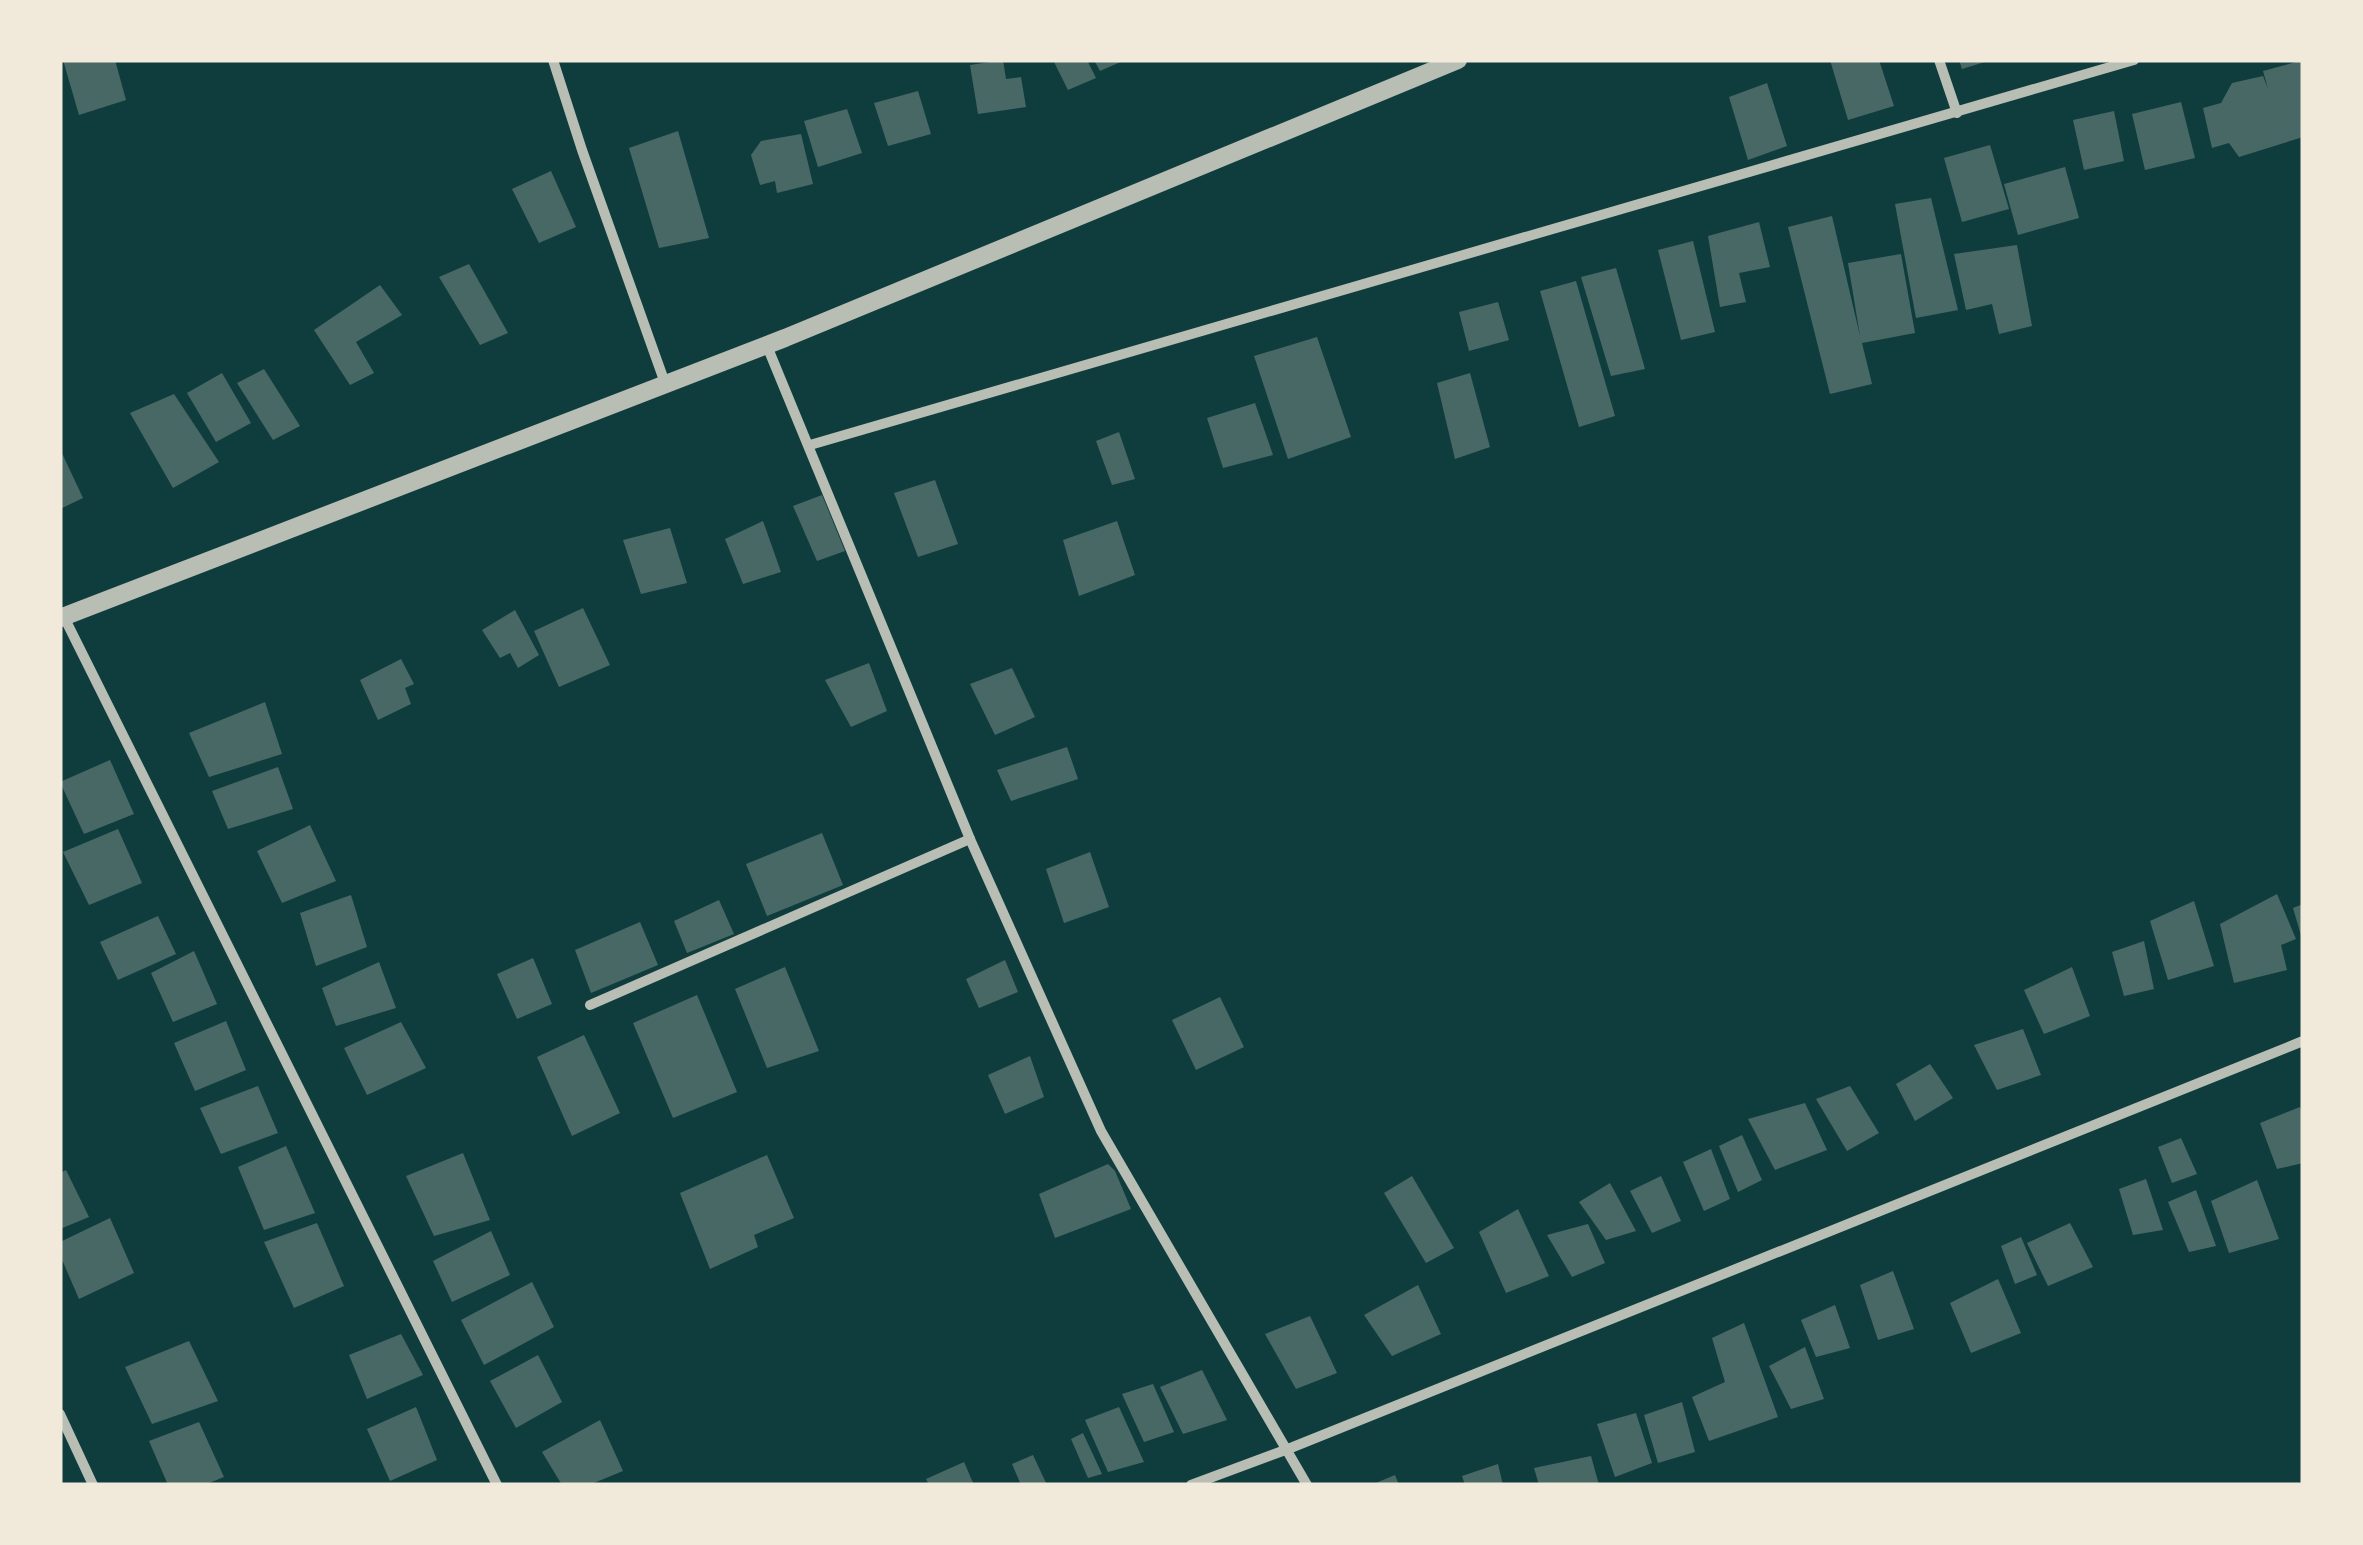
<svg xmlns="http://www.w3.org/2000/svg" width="2363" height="1545" font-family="'Source Sans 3',sans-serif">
  <rect width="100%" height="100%" fill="#0f3d3e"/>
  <!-- building -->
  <g fill="#486865">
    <polygon points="63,60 115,60 126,100 79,115"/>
    <polygon points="1003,60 1006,79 1021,77 1026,107 978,114 970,65"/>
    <polygon points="1053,60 1087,60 1096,78 1068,90"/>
    <polygon points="1094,60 1125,60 1100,71"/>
    <polygon points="1830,60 1879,60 1894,106 1848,120"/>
    <polygon points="1959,60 1988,60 1988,61 1962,69"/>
    <polygon points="2303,60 2303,137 2239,157 2229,143 2212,148 2203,108 2221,103 2232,83 2263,76 2268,89 2263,71"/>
    <polygon points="1767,83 1787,146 1748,160 1729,97"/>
    <polygon points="918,91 931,134 888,146 874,103"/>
    <polygon points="2181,102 2195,158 2145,170 2132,114"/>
    <polygon points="847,109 862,153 818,167 804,121"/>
    <polygon points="2114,111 2124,161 2084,170 2073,120"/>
    <polygon points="678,131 709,238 659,248 629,148"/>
    <polygon points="801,134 813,184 777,193 775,181 760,185 751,155 761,141"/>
    <polygon points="1990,145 2009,209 1962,222 1944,158"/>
    <polygon points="2065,167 2079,218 2018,235 2004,184"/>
    <polygon points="551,171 576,227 539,243 512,189"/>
    <polygon points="1931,198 1958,310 1916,318 1895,204"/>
    <polygon points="1832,216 1860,336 1848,263 1901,254 1915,333 1862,343 1872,384 1830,394 1788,227"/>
    <polygon points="1759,222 1770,267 1739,273 1746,302 1720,307 1708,236"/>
    <polygon points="1693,241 1715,332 1681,340 1658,250"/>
    <polygon points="2017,245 2032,326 1999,334 1992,304 1966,310 1954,254"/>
    <polygon points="469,264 508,333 480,345 439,277"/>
    <polygon points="1616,268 1645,369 1611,376 1581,277"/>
    <polygon points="1576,281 1615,416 1579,427 1540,291"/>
    <polygon points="380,285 402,315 356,342 374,373 350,385 314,330"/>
    <polygon points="1498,302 1509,340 1469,351 1459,312"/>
    <polygon points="1317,337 1351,437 1288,459 1254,356"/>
    <polygon points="264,369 300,426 273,440 237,383"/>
    <polygon points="222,373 251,423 216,442 187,393"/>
    <polygon points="1470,373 1490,447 1455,459 1437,383"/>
    <polygon points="174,394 219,462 173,488 130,413"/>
    <polygon points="1255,403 1273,455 1223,468 1207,418"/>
    <polygon points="1119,432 1135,479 1112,485 1096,441"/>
    <polygon points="60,449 83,498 60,509"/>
    <polygon points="935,480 958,544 918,557 894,493"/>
    <polygon points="822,495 845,551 817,561 793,506"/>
    <polygon points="763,521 781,572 743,584 725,539"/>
    <polygon points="1117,521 1135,575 1079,596 1063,540"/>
    <polygon points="670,528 687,583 641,594 623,540"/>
    <polygon points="583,608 610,665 559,687 534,631"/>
    <polygon points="515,610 539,655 518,668 510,653 500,658 482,630"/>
    <polygon points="401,659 414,684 405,688 411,704 378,720 360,680"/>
    <polygon points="869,663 887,711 851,727 825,680"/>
    <polygon points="1012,668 1035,717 995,735 970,684"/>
    <polygon points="265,702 282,754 209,777 189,733"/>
    <polygon points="1067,747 1078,779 1011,801 997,770"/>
    <polygon points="110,760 134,814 84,834 60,782"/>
    <polygon points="278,767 293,809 228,829 212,791"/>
    <polygon points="310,825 336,881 282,903 257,851"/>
    <polygon points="118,829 142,883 89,905 63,852"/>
    <polygon points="822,833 843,885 767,916 746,864"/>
    <polygon points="1090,852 1109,907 1064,923 1046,869"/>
    <polygon points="2277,894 2296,939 2281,945 2287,970 2234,983 2220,924"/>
    <polygon points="351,895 367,947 316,966 300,913"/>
    <polygon points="719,900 734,934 687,953 674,921"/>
    <polygon points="2194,901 2214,966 2168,980 2150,921"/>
    <polygon points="2303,904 2303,939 2302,939 2293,908"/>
    <polygon points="158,916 176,954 118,980 100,942"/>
    <polygon points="640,922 658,965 591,993 575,950"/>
    <polygon points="2144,941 2154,989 2124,996 2112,952"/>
    <polygon points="194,951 217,1004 173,1022 151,973"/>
    <polygon points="533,958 552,1004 517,1019 497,974"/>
    <polygon points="1005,960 1018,992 979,1008 966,979"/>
    <polygon points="379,962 396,1008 336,1026 322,988"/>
    <polygon points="785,967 819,1051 767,1068 735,989"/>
    <polygon points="2072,967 2090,1016 2044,1034 2024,990"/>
    <polygon points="697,995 737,1092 673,1118 633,1023"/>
    <polygon points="1220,997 1244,1047 1196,1070 1172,1020"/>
    <polygon points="226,1021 246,1070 195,1091 174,1043"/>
    <polygon points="401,1022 426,1068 367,1095 344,1048"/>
    <polygon points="2023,1029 2041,1075 1997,1090 1974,1045"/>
    <polygon points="584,1035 620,1113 572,1136 537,1057"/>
    <polygon points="1030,1056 1044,1097 1005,1114 988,1075"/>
    <polygon points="1930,1064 1953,1098 1915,1121 1896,1084"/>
    <polygon points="258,1086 278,1133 221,1154 200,1108"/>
    <polygon points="1850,1086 1879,1133 1847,1151 1816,1099"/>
    <polygon points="1805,1103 1827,1150 1775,1170 1748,1119"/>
    <polygon points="2300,1107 2303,1116 2303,1163 2277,1169 2260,1123"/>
    <polygon points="1742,1135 1762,1180 1738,1192 1719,1146"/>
    <polygon points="2181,1138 2197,1174 2172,1183 2158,1147"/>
    <polygon points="286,1146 315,1213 264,1230 238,1167"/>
    <polygon points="1711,1149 1730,1199 1704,1211 1683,1162"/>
    <polygon points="463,1153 490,1220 434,1236 406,1176"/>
    <polygon points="767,1155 794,1218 754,1235 758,1247 710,1269 680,1193"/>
    <polygon points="1108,1164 1115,1171 1131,1209 1055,1238 1039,1194"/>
    <polygon points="66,1170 89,1217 60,1229 60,1173"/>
    <polygon points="1412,1176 1454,1248 1426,1263 1384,1193"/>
    <polygon points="1661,1176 1681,1221 1652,1233 1630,1191"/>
    <polygon points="2146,1179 2163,1230 2133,1235 2119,1189"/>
    <polygon points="2257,1180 2279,1239 2229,1253 2211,1201"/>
    <polygon points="1610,1183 1636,1231 1606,1240 1579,1202"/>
    <polygon points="2196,1190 2216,1246 2189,1252 2168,1202"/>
    <polygon points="1518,1209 1549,1276 1506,1293 1479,1232"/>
    <polygon points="110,1218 134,1273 79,1299 60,1255 60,1242"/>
    <polygon points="317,1223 344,1286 294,1308 264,1242"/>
    <polygon points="2070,1223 2093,1267 2048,1286 2027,1243"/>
    <polygon points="1588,1224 1605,1263 1572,1277 1547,1235"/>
    <polygon points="491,1231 510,1275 452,1302 433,1261"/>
    <polygon points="2021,1237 2037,1275 2015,1284 2001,1246"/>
    <polygon points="1893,1271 1914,1329 1878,1340 1860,1285"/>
    <polygon points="1998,1279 2021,1333 1971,1353 1950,1303"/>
    <polygon points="532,1282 554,1327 484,1365 461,1320"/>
    <polygon points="1418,1285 1441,1334 1392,1356 1364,1315"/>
    <polygon points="1835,1305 1850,1348 1816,1357 1801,1320"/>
    <polygon points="1310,1316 1337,1373 1296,1389 1265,1334"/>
    <polygon points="1744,1323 1778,1417 1709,1441 1692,1397 1725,1382 1712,1338"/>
    <polygon points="401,1334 423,1375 367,1399 349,1355"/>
    <polygon points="189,1341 218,1401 152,1424 125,1367"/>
    <polygon points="1805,1347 1824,1399 1791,1409 1769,1366"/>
    <polygon points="538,1355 562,1402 516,1428 490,1381"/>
    <polygon points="1202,1370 1227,1420 1183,1434 1160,1387"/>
    <polygon points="1153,1384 1174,1432 1144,1442 1122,1394"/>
    <polygon points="1682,1402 1695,1452 1658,1463 1644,1415"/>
    <polygon points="416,1407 437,1460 390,1481 367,1429"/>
    <polygon points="1119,1407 1144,1462 1108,1472 1085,1420"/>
    <polygon points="1636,1413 1652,1463 1615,1477 1597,1424"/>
    <polygon points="600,1420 623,1471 589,1485 562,1485 542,1452"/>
    <polygon points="199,1422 224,1477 204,1485 168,1485 149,1441"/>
    <polygon points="1083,1433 1102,1474 1088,1478 1071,1439"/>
    <polygon points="1033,1455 1047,1485 1021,1485 1012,1464"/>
    <polygon points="1591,1456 1599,1485 1539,1485 1534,1468"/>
    <polygon points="964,1462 974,1485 929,1485 926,1479"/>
    <polygon points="1498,1464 1503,1485 1465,1485 1462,1476"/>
    <polygon points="1395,1475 1399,1485 1371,1485"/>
  </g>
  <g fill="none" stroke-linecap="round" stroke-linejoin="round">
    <!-- minor -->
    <g stroke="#b8beb3" stroke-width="10">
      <polyline points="553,60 582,150 665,383"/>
      <polyline points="1939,60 1957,113"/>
      <polyline points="771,344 767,346 970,839 1101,1131 1307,1485"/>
      <polyline points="810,445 2134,60"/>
      <polyline points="64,617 497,1485"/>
      <polyline points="590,1005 970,839"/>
      <polyline points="60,1414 93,1485"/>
      <polyline points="1191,1485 1288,1449 2303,1041"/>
    </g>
    <!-- tertiary -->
    <polyline stroke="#b8beb3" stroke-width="18" points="60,618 785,338 1458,60"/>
  </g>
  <!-- border -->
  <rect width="2363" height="1545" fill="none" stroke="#f1e9da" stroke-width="125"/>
</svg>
